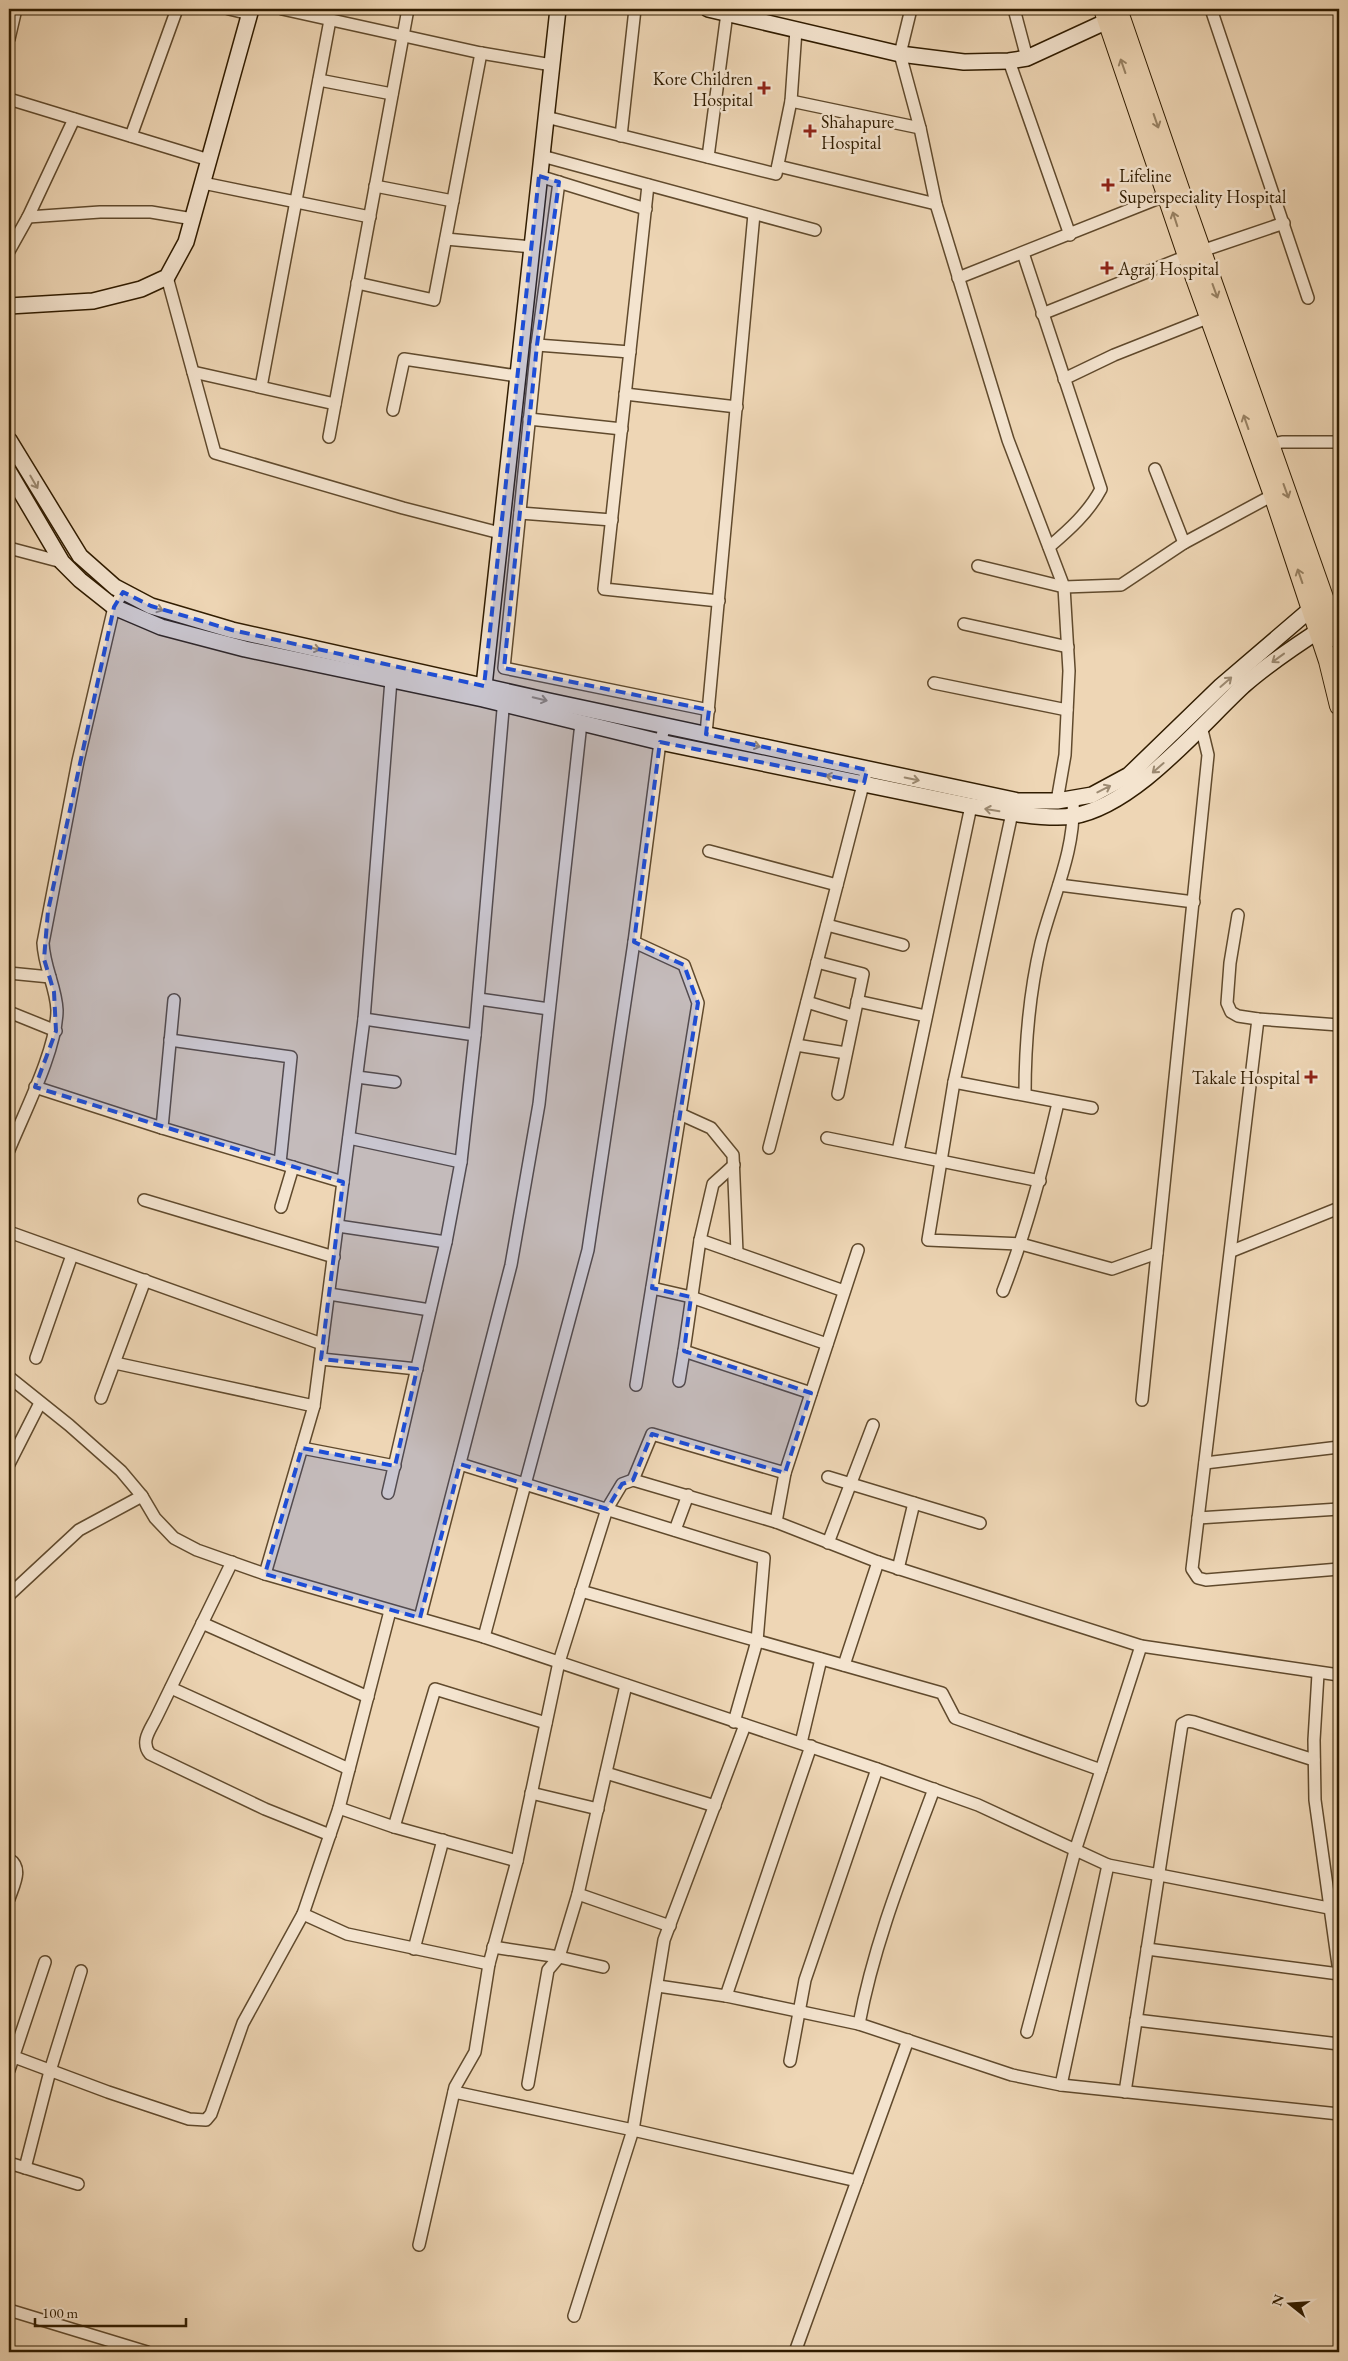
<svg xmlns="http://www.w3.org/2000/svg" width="1348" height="2361" font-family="'EB Garamond',serif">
  <rect width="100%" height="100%" fill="#eed6b5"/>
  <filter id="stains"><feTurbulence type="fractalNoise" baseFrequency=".004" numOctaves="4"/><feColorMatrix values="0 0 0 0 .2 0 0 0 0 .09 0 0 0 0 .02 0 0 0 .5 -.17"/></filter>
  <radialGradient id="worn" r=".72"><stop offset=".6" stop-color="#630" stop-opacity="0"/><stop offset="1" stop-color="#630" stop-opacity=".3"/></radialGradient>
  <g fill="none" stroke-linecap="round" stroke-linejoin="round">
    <defs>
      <g id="street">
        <polyline points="229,9 250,14"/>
        <polyline points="282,9 481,53 552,65"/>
        <polyline points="911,9 900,54 920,128 936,204 1008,440 1064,587 1069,671 1065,755 1057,801"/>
        <polyline points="1014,9 1027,58"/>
        <polyline points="1211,9 1308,298"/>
        <polyline points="9,39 16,9"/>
        <polyline points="1009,61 1070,235"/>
        <polyline points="319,80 392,94"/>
        <polyline points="9,99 209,160"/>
        <polyline points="791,101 920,128"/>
        <polyline points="546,117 776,174 791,101 796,30"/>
        <polyline points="131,136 177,9"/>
        <polyline points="621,136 635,9"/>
        <polyline points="542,156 815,230"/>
        <polyline points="708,157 727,13"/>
        <polyline points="778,166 936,204"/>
        <polyline points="539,176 646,209"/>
        <polyline points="559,182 537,345 504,668 709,710"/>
        <polyline points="203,183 370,217"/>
        <polyline points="648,185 604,589 719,601"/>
        <polyline points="375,186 453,201"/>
        <polyline points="28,217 100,212 151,212 193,219"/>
        <polyline points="446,239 532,247"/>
        <polyline points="9,251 28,217 74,119"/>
        <path d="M1023,253l78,236c-12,23 -32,41 -52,58"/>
        <polyline points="167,277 215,453 403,508 500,533"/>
        <polyline points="958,278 1167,195"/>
        <polyline points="357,283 434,300 481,53"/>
        <polyline points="1042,314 1187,256 1284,223"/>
        <polyline points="537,345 630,352"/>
        <polyline points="193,372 335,404"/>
        <polyline points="1064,379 1114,355 1210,317"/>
        <polyline points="261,387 330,20"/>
        <polyline points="625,394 737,407"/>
        <polyline points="393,410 404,359 517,376"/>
        <polyline points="529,419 622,429"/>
        <polyline points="329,437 408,9"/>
        <polyline points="1269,445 1282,442 1339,442"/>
        <polyline points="1155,469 1184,543"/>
        <polyline points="520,513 612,520"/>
        <polyline points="9,548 62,562"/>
        <polyline points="978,566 1064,587 1121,585 1184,543 1273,495"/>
        <polyline points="964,624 1068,647"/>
        <polyline points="934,683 1067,710"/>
        <polyline points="706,734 754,214"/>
        <polyline points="1012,813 954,1082 928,1240 1021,1244 1112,1269 1157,1253"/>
        <polyline points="709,851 837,885"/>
        <polyline points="1059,885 1194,902"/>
        <polyline points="1238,915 1230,963 1227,1003 1231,1012 1238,1016 1258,1019 1339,1025"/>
        <polyline points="827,925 903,945"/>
        <polyline points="634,942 684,965 698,1003 636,1385"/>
        <polyline points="817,962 863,974 838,1094"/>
        <polyline points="9,973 50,977"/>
        <polyline points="479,999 549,1009"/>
        <polyline points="174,1000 162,1128 343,1182"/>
        <polyline points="857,1001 926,1016"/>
        <polyline points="807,1002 853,1016"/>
        <polyline points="9,1012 56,1031"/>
        <polyline points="364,1019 475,1035"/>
        <polyline points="1258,1019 1192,1569 1198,1578 1206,1580 1339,1569"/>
        <polyline points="170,1040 291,1057 280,1163"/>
        <polyline points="796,1045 846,1053"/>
        <polyline points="357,1077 395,1082"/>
        <polyline points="954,1082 1092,1108"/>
        <polyline points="35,1087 162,1128"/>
        <path d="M1025,1094c0,-48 5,-104 16,-151 12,-47 35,-94 32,-144"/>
        <polyline points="680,1114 711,1128 733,1155 737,1253"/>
        <polyline points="349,1138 461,1162"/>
        <polyline points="827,1138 1040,1181"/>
        <polyline points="769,1148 865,777"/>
        <path d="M9,1150c15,-37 48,-101 48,-140 -1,-23 -13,-43 -14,-67l35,-182 36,-154 9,-15"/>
        <polyline points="898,1151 971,806"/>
        <polyline points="144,1200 334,1257"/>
        <polyline points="281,1207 293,1167"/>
        <polyline points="338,1226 446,1242"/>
        <polyline points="9,1232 322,1344"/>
        <polyline points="700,1240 713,1184 734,1165"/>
        <polyline points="1232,1251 1339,1208"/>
        <polyline points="652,1288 691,1297 827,1344"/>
        <path d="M1003,1291c24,-62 40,-124 55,-188"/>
        <polyline points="329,1294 430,1310"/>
        <polyline points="36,1358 72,1255"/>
        <polyline points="321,1359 417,1369"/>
        <polyline points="115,1363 314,1406"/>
        <polyline points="9,1377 69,1425 121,1471 142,1496 155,1518 174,1538 197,1550 265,1574 484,1637 877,1769 978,1805 1108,1865 1339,1910"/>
        <polyline points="679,1381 684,1351"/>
        <polyline points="811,1393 684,1351 700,1240 844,1291"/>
        <polyline points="101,1398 145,1280"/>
        <polyline points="1142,1400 1208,755 1201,726"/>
        <polyline points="302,1448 395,1466"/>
        <polyline points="1205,1463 1339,1447"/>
        <polyline points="9,1464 40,1403"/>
        <polyline points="460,1464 764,1558 757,1641 734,1722"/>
        <polyline points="828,1477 980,1523"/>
        <polyline points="633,1480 652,1434 785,1473"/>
        <polyline points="388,1493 446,1242 461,1162 475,1035 504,698"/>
        <polyline points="1198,1518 1339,1509"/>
        <polyline points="776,1522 785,1473 858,1250"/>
        <polyline points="675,1530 688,1495"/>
        <polyline points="828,1543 873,1425"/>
        <path d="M232,1562l-76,156c-6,12 -16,24 -6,36l115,55 65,26"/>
        <polyline points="898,1569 914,1503"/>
        <polyline points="265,1574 314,1406 364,1019 391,680"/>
        <polyline points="581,1591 942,1693 955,1718 1101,1770"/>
        <polyline points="9,1595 79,1530 142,1496"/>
        <polyline points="390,1611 339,1808 303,1914 347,1934 489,1964"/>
        <polyline points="420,1618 511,1265 539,1104 581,723"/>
        <polyline points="202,1623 368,1697"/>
        <polyline points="484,1637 588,1250 634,942 660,742 665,726"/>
        <polyline points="844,1665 878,1562"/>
        <polyline points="1318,1674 1314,1740 1315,1800 1339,1972"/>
        <polyline points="171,1688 349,1769"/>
        <polyline points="801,1743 821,1659"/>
        <polyline points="606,1773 715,1806"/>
        <polyline points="531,1793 598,1809"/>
        <polyline points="339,1808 394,1827 517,1861"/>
        <polyline points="394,1827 435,1689 546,1723"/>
        <path d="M9,1859c15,9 4,27 0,40"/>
        <polyline points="578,1894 670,1926"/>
        <polyline points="493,1947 559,1957 603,1967"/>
        <polyline points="414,1949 443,1840"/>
        <polyline points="1147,1949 1339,1974"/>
        <polyline points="658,1986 726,1996 859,2024 1012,2075 1061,2085 1339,2114"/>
        <polyline points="726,1996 811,1746"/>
        <polyline points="1136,2020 1339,2044"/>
        <path d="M859,2024c15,-81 46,-157 75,-235"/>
        <polyline points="1027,2032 1075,1851 1141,1646"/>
        <polyline points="9,2055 108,2092 189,2119 206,2120 211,2114 243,2023 303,1914"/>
        <polyline points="790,2061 805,1980 877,1769"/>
        <polyline points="9,2070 45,1962"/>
        <polyline points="528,2084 548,1970 559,1957 578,1894 626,1685"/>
        <polyline points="1061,2085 1108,1865"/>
        <polyline points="454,2092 633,2130 857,2181"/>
        <polyline points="1125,2092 1182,1724 1188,1721 1194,1722 1314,1760"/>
        <polyline points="9,2163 78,2184"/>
        <polyline points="25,2168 50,2071 81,1971"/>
        <polyline points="419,2245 455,2087 475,2052 489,1964 517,1861 559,1662 607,1509 622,1484 633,1480 776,1522 878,1562 1141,1646 1339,1675"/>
        <polyline points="9,2310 147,2352"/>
        <polyline points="574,2316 633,2130 664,1940 745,1725"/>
        <polyline points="795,2352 908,2040"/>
      </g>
      <g id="secondary">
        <polyline points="708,9 900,54 964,62 1009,61 1027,58 1116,17"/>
        <polyline points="9,306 93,301 141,289 167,277 186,242 251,9"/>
        <polyline points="9,440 80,556 115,587 151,606 232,630 549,701 1018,801 1057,801 1092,795 1129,775 1221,686 1319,602"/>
        <path d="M9,472l53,90 18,18 34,27 47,20 84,22 238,50 177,43 311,64c27,5 75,14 102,10 61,-10 126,-89 170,-130 26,-23 55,-42 83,-60"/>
        <polyline points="483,695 558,9"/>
      </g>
      <g id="primary">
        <polyline points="1103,9 1187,256 1273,495 1328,661 1339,706"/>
        <polyline points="1118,9 1181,192 1339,640"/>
      </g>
    </defs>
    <!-- street casing -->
    <use href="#street" stroke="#604a2d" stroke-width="14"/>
    <!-- secondary casing -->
    <use href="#secondary" stroke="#301c00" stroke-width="18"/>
    <!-- primary casing -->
    <use href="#primary" stroke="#301c00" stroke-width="20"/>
    <!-- street -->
    <use href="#street" stroke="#f4e4cf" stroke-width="11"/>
    <!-- secondary -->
    <use href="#secondary" stroke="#f4e4cf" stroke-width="15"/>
    <!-- primary -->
    <use href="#primary" stroke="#eed6b5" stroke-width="18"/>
  </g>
  <!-- one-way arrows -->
  <defs><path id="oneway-shaft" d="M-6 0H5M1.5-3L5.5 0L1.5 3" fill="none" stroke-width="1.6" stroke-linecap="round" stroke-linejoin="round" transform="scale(1.25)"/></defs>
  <g stroke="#988264">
    <use href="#oneway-shaft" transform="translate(1123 66) rotate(-109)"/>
    <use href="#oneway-shaft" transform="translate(1156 121) rotate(71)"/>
    <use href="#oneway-shaft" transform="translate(1175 219) rotate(-108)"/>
    <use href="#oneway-shaft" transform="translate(1215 291) rotate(70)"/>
    <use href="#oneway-shaft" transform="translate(1246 422) rotate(-109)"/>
    <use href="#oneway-shaft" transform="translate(1286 491) rotate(70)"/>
    <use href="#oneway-shaft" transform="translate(1300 576) rotate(-109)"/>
  </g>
  <g stroke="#9c8a72">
    <use href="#oneway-shaft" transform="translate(34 482) rotate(60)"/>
    <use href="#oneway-shaft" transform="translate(156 608) rotate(20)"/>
    <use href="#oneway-shaft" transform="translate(313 648) rotate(13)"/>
    <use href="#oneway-shaft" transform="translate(1278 658) rotate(144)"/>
    <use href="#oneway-shaft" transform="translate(1226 682) rotate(-41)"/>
    <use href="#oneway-shaft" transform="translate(540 699) rotate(13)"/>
    <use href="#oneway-shaft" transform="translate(753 745) rotate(13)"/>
    <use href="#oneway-shaft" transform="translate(1158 768) rotate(139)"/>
    <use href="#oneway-shaft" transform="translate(833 777) rotate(-168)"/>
    <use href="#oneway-shaft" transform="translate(912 779) rotate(12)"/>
    <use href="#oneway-shaft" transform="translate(1104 789) rotate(-27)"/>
    <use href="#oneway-shaft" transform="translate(992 810) rotate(-171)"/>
  </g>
  <!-- marked area -->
  <path fill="#1d4ed8" fill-opacity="0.2" stroke="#1d4ed8" stroke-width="4" stroke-dasharray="10 6" stroke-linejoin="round" d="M539,176l20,6 -22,163 -33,323 205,42 -3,24 161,36 -3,13 -204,-41 -26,200 50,23 14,38 -46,285 39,9 -7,54 127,42 -26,80 -133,-39 -19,46 -11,4 -15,25 -147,-45 -40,154 -155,-44 37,-126 93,18 22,-97 -96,-10 22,-177 -308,-95 21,-56 -2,-39 -10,-33 4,-48 66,-304 9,-15 28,14 81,24 252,56z"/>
  <!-- markers -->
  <g fill="#8f2418" stroke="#f4e4cf" stroke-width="2">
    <path d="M761.5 80.5h5v5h5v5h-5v5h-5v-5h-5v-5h5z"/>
    <path d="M807.5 123.5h5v5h5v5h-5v5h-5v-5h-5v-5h5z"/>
    <path d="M1105.5 177.5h5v5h5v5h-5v5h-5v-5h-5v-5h5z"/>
    <path d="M1104.5 260.5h5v5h5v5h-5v5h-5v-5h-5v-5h5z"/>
    <path d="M1308.5 1069.5h5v5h5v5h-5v5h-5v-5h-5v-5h5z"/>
  </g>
  <g text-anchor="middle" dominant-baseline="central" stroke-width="5" stroke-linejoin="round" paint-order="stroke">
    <!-- poi labels -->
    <g font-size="18" fill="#301c00" stroke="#f4e4cf" text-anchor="start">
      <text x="753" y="78" text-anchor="end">Kore Children<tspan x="753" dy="21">Hospital</tspan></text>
      <text x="821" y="121">Shahapure<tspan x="821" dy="21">Hospital</tspan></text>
      <text x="1119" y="175">Lifeline<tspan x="1119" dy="21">Superspeciality Hospital</tspan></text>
      <text x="1118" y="268">Agraj Hospital</text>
      <text x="1300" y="1077" text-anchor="end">Takale Hospital</text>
    </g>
  </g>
  <!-- margin -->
  <rect width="1348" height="2361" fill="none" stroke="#eed6b5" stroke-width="30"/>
  <rect x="10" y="10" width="1328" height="2341" fill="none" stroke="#301c00" stroke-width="2.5"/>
  <rect x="15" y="15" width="1318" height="2331" fill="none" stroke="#301c00"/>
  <!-- north arrow -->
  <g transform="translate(1290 2304) rotate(287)" stroke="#f4e4cf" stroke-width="4" paint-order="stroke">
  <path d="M0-4L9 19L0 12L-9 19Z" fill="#301c00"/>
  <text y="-8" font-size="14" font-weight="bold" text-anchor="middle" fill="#301c00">N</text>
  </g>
  <!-- scale -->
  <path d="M35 2318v8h151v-8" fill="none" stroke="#301c00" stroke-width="2.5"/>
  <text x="42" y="2318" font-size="15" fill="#301c00" stroke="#f4e4cf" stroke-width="4" paint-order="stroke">100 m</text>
  <rect width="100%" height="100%" filter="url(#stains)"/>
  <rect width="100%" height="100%" fill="url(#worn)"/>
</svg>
